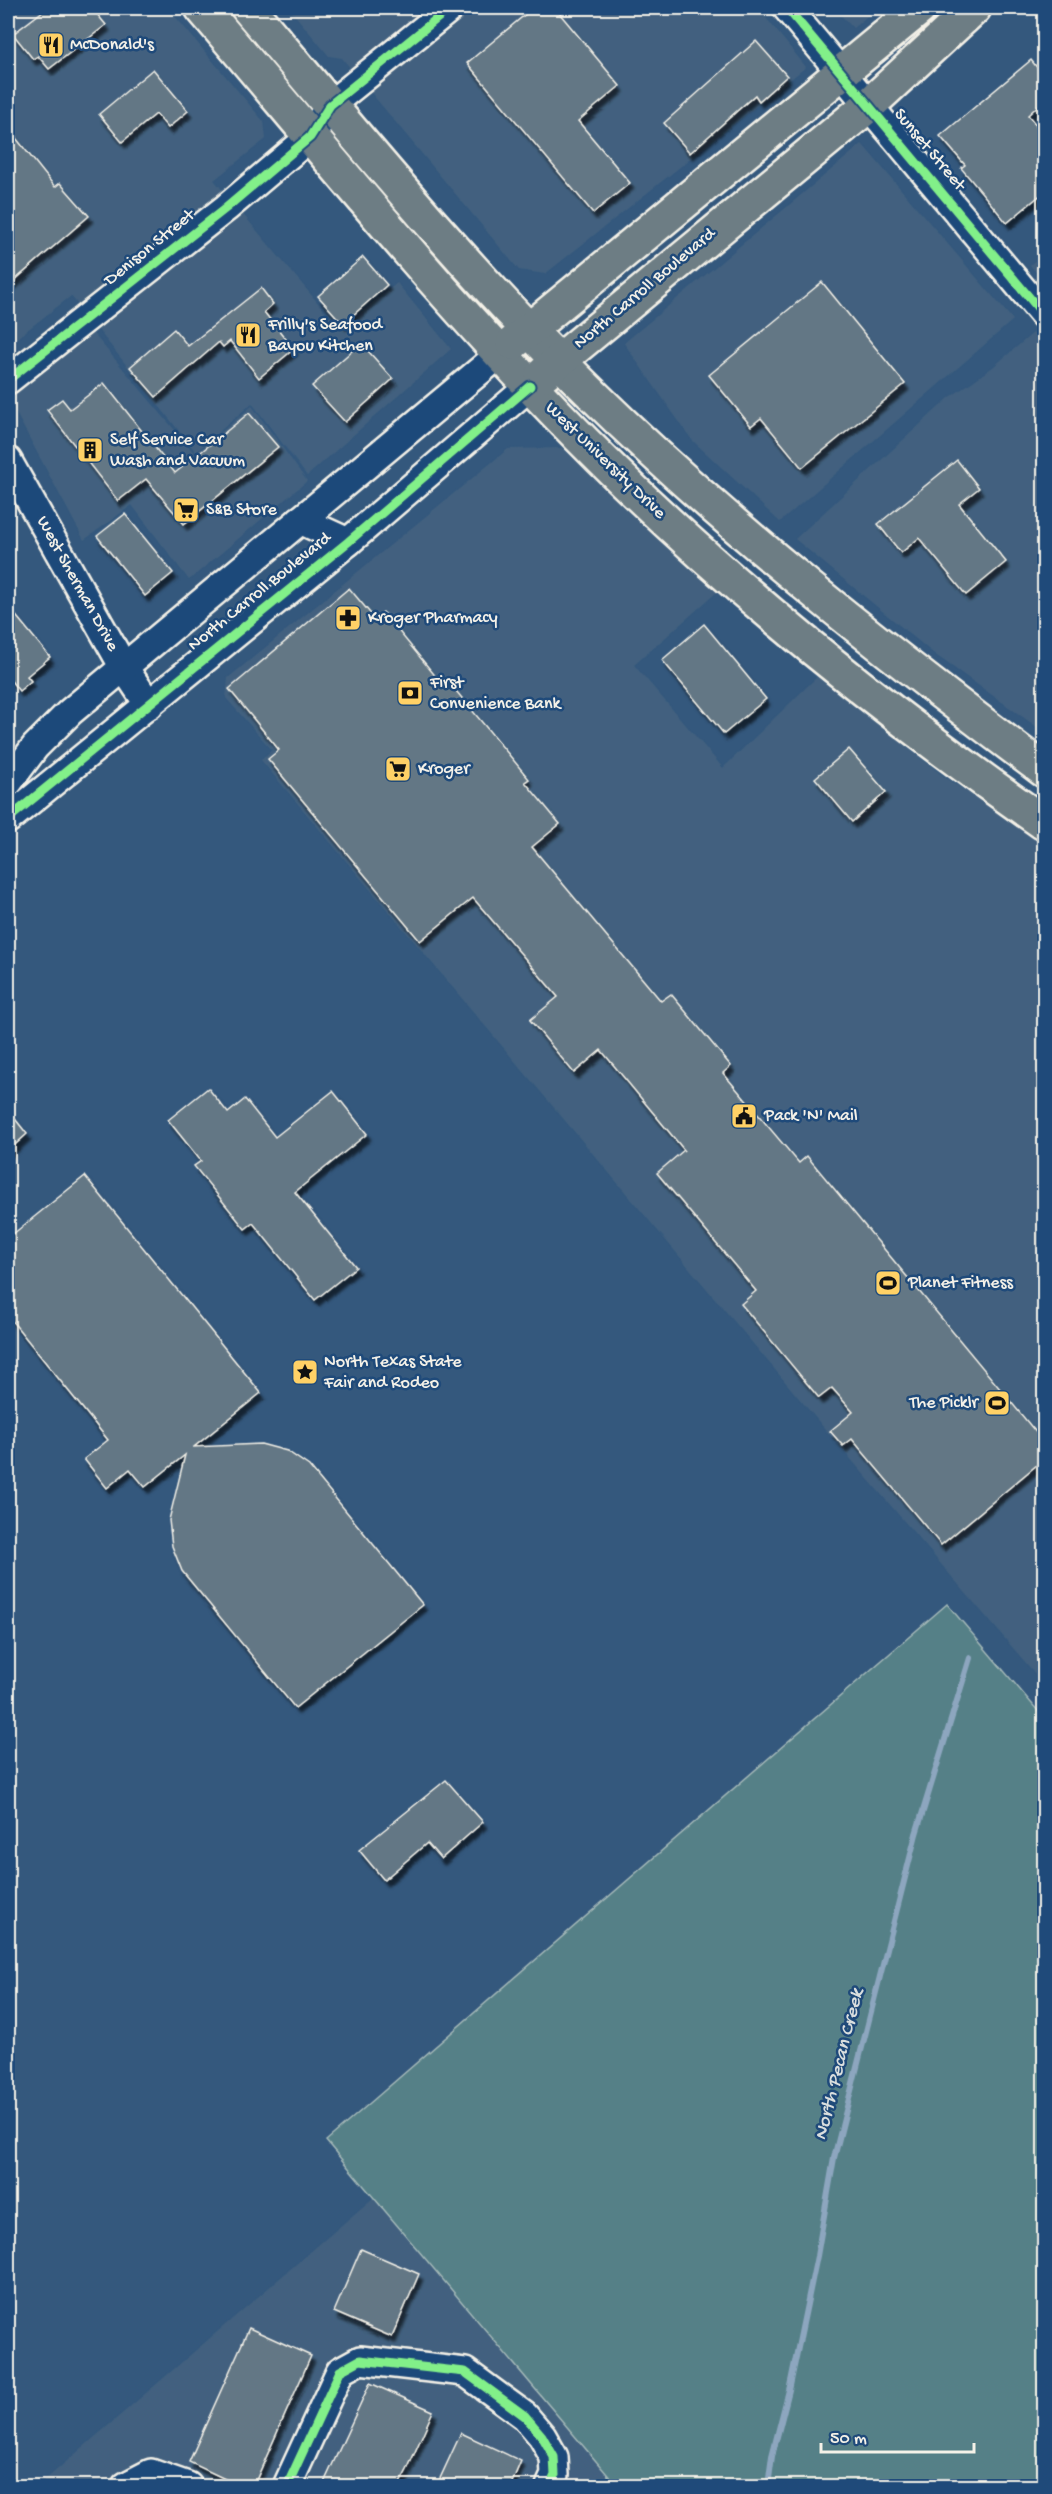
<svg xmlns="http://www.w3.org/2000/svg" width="1052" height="2494" font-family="'Gochi Hand',sans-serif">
  <defs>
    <filter id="shadow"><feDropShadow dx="3.5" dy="6" stdDeviation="1.5" flood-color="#0009"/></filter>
  </defs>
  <rect width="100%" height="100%" fill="#34587d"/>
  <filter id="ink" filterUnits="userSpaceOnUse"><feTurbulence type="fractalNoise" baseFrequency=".0167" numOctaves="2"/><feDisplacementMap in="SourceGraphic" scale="12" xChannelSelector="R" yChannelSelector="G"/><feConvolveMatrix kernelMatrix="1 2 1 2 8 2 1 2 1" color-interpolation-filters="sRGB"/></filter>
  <g filter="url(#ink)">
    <!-- built -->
    <g fill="#42617f">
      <polygon points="8,8 168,8 264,122 266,139 214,180 340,329 397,283 451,349 307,476 252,403 196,452 71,296 8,345"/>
      <polygon points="289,8 758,8 806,67 545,274 519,270 342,58 329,56"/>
      <polygon points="834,8 877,8 853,28"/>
      <polygon points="862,144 1013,320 780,522 692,440 624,343"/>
      <polygon points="1044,253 1044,282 1030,265"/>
      <polygon points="91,331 195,454 252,406 307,481 189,580 132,505 84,540 8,398"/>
      <polygon points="1033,333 1044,347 1044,732 933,653 795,539 949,398 993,367"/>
      <polygon points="562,448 717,592 634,665 723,768 817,677 950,781 1044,840 1044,1684 825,1429 261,760 272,750 226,698 228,678 508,449"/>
      <polygon points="373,2198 617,2486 38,2486"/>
    </g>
    <!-- green -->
    <polygon fill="#558087" stroke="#a4b8b8" stroke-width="1.5" points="947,1604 1044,1718 1044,2486 617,2486 326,2141"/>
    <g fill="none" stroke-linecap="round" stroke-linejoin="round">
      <!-- stream -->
      <g stroke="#8da6bf" stroke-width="6">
        <polyline points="1044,13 1042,29 1044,42"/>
        <polyline points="768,2486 772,2456 790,2386 817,2256 834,2158 916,1834 970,1658"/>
      </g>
    </g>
    <!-- building -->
    <g fill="#647785" stroke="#f4f1e8" stroke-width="1.5" filter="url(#shadow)">
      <polygon points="47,8 92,8 106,25 49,69 38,56 33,59 13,34"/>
      <polygon points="533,8 555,8 620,86 578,121 630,183 593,213 467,63"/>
      <polygon points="756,41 787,76 759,101 755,95 690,153 664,123"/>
      <polygon points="1031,60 1044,76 1044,100 1028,115 1044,135 1044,192 1007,223 961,168 965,165 940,136"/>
      <polygon points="153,69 188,111 168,128 156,114 122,142 99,114"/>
      <polygon points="8,128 55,187 60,183 89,216 8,286"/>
      <polygon points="363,257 387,285 343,324 318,296"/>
      <polygon points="822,282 905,384 802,468 761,418 751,426 709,375"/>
      <polygon points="261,288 273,304 264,312 294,349 259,378 230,341 223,347 219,342 156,397 130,367 174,329 188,346"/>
      <polygon points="361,343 393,379 345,422 312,386"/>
      <polygon points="104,383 175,473 249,413 278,447 184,524 146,479 118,501 47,410 62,399 70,409"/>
      <polygon points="957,460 979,488 959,504 1006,562 966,595 919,538 901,553 878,524"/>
      <polygon points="125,514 173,573 145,596 97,536"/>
      <polygon points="349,588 375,619 383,612 442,684 447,680 529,779 525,782 560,824 532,847 661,1001 671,994 731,1066 723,1073 799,1163 807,1156 1044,1442 1044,1459 941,1545 852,1439 843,1446 830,1431 853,1412 832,1388 819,1398 741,1304 756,1291 657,1173 684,1150 601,1050 574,1073 530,1020 558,997 473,898 420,941 268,759 279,750 229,689"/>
      <polygon points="8,606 50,657 27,676 31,681 19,691 8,677"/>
      <polygon points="704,624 766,699 724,734 662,660"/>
      <polygon points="849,749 886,792 852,822 815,778"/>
      <polygon points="208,1088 228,1113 245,1099 275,1137 333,1091 367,1134 295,1192 356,1267 315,1300 253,1223 245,1229 194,1166 201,1161 168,1120"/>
      <polygon points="8,1110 27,1134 8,1151"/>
      <polygon points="85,1176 261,1393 194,1447 261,1444 287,1451 309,1466 423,1605 295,1708 182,1571 172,1546 169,1520 185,1455 145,1487 130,1469 107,1488 84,1459 108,1440 8,1316 8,1238"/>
      <polygon points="446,1780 483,1822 441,1859 427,1843 384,1880 359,1850"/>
      <polygon points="361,2249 419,2274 392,2337 334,2312"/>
      <polygon points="249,2328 311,2356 253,2487 242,2487 189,2462"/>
      <polygon points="370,2383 433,2411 407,2470 398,2487 322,2487"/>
      <polygon points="461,2433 521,2461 510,2487 436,2487"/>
    </g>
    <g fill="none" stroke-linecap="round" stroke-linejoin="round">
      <defs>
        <g id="minor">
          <polyline points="787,8 1044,315"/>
          <polyline points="8,380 226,208 310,137 330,105 450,8"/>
          <polyline points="8,461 123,666 149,705"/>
          <polyline points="300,520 348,542"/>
          <polyline points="8,783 35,747 70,712 500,354"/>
          <polyline points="8,819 348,542 530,386"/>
          <polyline points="126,2486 151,2473 188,2486"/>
          <polyline points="287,2486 340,2371 360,2360 465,2372 525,2416 542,2436 554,2457 555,2475 550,2486"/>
        </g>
        <g id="major">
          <path d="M202,8c116,136 229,276 354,405 147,153 315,289 488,410"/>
          <path d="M248,8c109,129 218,263 340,382 141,139 298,262 456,380"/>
          <polyline points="513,343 920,8"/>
          <polyline points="542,375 869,105 974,8"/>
        </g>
      </defs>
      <!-- minor casing -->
      <use href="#minor" stroke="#f4f1e8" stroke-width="32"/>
      <!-- major casing -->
      <use href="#major" stroke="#f4f1e8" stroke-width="38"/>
      <!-- minor -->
      <use href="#minor" stroke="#1f4a7a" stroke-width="27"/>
      <!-- major -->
      <use href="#major" stroke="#6d7d84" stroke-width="33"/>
      <defs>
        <g id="cycleway">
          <polyline points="787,8 1044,315"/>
          <polyline points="8,380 226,208 310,137 330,105 450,8"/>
          <polyline points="8,819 348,542 530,386"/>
          <polyline points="287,2486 340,2371 360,2360 465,2372 525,2416 542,2436 554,2457 555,2475 550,2486"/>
        </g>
      </defs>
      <!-- cycleway casing -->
      <use href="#cycleway" stroke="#1f4a7a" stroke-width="13"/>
      <!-- cycleway -->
      <use href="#cycleway" stroke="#82f089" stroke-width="9"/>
    </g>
  </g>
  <!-- icons -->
  <defs>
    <symbol id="restaurant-square" viewBox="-11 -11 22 22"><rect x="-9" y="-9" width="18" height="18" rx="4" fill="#ffd166" stroke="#1f4a7a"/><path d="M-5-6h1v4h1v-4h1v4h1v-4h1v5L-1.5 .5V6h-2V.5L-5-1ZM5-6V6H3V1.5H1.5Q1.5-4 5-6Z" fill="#111"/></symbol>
    <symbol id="building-square" viewBox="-11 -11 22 22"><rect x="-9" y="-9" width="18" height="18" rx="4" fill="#ffd166" stroke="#1f4a7a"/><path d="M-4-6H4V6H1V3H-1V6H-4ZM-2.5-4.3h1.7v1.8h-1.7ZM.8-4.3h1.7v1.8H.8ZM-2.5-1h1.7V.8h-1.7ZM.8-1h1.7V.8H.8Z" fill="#111"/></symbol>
    <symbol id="supermarket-square" viewBox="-11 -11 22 22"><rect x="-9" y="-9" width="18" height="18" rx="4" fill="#ffd166" stroke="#1f4a7a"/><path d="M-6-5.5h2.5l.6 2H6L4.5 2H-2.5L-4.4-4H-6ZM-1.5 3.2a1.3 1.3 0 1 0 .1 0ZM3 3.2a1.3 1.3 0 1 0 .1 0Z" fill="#111"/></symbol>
    <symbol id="pharmacy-square" viewBox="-11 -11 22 22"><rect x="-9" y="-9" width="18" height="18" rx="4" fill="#ffd166" stroke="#1f4a7a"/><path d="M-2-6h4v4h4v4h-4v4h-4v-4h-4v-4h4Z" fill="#111"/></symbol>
    <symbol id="bank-square" viewBox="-11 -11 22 22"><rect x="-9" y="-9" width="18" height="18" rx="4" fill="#ffd166" stroke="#1f4a7a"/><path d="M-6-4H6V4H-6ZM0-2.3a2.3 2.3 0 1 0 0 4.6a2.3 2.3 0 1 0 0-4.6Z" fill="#111"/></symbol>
    <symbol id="civic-square" viewBox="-11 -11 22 22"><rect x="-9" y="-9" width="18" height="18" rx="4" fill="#ffd166" stroke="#1f4a7a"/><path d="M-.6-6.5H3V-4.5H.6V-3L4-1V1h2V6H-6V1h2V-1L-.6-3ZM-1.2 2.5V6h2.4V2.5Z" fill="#111"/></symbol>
    <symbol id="stadium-square" viewBox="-11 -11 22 22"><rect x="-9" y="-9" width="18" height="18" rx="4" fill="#ffd166" stroke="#1f4a7a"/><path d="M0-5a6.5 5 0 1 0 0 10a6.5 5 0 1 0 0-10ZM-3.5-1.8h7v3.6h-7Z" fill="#111"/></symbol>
    <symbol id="sight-square" viewBox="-11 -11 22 22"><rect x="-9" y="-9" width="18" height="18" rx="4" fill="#ffd166" stroke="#1f4a7a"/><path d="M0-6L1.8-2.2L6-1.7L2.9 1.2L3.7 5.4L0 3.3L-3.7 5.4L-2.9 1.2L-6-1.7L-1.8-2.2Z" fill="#111"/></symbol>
  </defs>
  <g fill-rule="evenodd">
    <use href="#restaurant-square" x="36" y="30" width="30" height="30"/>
    <use href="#restaurant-square" x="233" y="320" width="30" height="30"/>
    <use href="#building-square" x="75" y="435" width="30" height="30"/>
    <use href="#supermarket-square" x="171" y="495" width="30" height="30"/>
    <use href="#pharmacy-square" x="333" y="603" width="30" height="30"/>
    <use href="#bank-square" x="395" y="678" width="30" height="30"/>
    <use href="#supermarket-square" x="383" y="754" width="30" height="30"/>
    <use href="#civic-square" x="729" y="1101" width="30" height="30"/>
    <use href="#stadium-square" x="873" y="1268" width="30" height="30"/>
    <use href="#sight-square" x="290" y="1357" width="30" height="30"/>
    <use href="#stadium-square" x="982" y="1388" width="30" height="30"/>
  </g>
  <g text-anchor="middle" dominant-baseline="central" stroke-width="5" stroke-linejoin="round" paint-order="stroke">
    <!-- poi labels -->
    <g font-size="18" fill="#f4f1e8" stroke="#1f4a7a" text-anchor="start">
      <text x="70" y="45">McDonald's</text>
      <text x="268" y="325">Frilly's Seafood<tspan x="268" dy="21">Bayou Kitchen</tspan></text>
      <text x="110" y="440">Self Service Car<tspan x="110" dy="21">Wash and Vacuum</tspan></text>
      <text x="206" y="510">S&amp;B Store</text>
      <text x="368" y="618">Kroger Pharmacy</text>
      <text x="430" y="683">First<tspan x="430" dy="21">Convenience Bank</tspan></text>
      <text x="418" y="769">Kroger</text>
      <text x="764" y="1116">Pack 'N' Mail</text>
      <text x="908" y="1283">Planet Fitness</text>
      <text x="324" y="1362">North Texas State<tspan x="324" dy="21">Fair and Rodeo</tspan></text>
      <text x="978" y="1403" text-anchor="end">The Picklr</text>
    </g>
    <!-- street labels -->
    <g font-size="18" fill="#f4f1e8" stroke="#1f4a7a">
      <text transform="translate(929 150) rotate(50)">Sunset Street</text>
      <text transform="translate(150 248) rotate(-39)">Denison Street</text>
      <text transform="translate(645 289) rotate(-40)">North Carroll Boulevard</text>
      <text transform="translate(605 461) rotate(44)">West University Drive</text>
      <text transform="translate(77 584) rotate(61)">West Sherman Drive</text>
      <text transform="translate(260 592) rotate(-39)">North Carroll Boulevard</text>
    </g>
    <!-- water labels -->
    <g font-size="20" font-style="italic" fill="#dadede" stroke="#1f4a7a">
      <text transform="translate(840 2065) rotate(-76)">North Pecan Creek</text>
    </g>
  </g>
  <!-- margin -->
  <rect width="1052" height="2494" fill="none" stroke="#1f4a7a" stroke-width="30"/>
  <rect x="15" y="15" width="1022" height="2464" fill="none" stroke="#f4f1e8" stroke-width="2" filter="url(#ink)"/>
  <!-- scale -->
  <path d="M821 2443v9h153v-9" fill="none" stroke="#f4f1e8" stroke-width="3"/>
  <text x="830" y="2443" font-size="18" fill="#f4f1e8" stroke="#1f4a7a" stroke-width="4.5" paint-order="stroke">50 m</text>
</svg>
